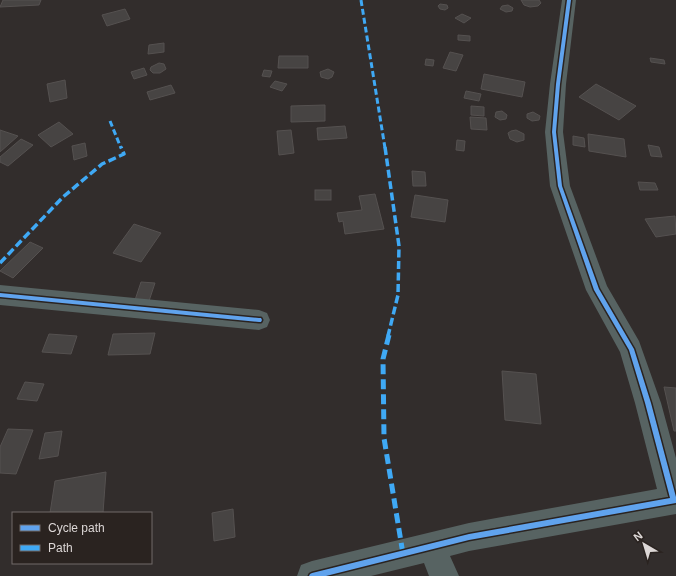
<svg xmlns="http://www.w3.org/2000/svg" width="676" height="576" font-family="Helvetica,sans-serif">
  <rect width="100%" height="100%" fill="#322d2c"/>
  <!-- building -->
  <g fill="#474443" stroke="#555150">
    <polygon points="3,0 41,0 39,5 0,7"/>
    <polygon points="521,0 539,0 541,3 538,6 530,7 524,5"/>
    <polygon points="440,4 447,5 448,8 445,10 440,9 438,6"/>
    <polygon points="508,5 513,8 512,11 506,12 500,9 502,6"/>
    <polygon points="125,9 130,19 107,26 102,15"/>
    <polygon points="462,14 471,18 464,23 455,18"/>
    <polygon points="458,35 470,36 470,41 458,40"/>
    <polygon points="164,43 164,52 148,54 149,45"/>
    <polygon points="450,52 463,55 456,71 443,68"/>
    <polygon points="279,56 308,56 308,68 278,68"/>
    <polygon points="650,58 664,60 665,64 651,62"/>
    <polygon points="426,59 434,60 433,66 425,65"/>
    <polygon points="159,63 164,64 166,69 160,73 153,73 150,70 151,67"/>
    <polygon points="144,68 147,75 134,79 131,72"/>
    <polygon points="328,69 334,72 332,77 328,79 321,77 320,72"/>
    <polygon points="264,70 272,71 270,77 262,76"/>
    <polygon points="484,74 525,82 522,97 481,89"/>
    <polygon points="65,80 67,98 50,102 47,84"/>
    <polygon points="275,81 287,84 282,91 270,87"/>
    <polygon points="596,84 636,106 619,120 579,97"/>
    <polygon points="171,85 175,93 150,100 147,92"/>
    <polygon points="466,91 481,94 479,101 464,98"/>
    <polygon points="325,105 325,121 291,122 291,106"/>
    <polygon points="471,106 484,107 484,116 471,115"/>
    <polygon points="502,111 507,115 506,119 500,120 495,117 496,112"/>
    <polygon points="533,112 540,116 539,120 532,121 527,118 527,114"/>
    <polygon points="470,117 486,118 487,130 471,129"/>
    <polygon points="59,122 73,134 51,147 38,135"/>
    <polygon points="345,126 347,138 318,140 317,128"/>
    <polygon points="0,130 18,136 0,152"/>
    <polygon points="291,130 294,153 279,155 277,131"/>
    <polygon points="516,130 524,134 524,140 517,142 510,139 508,133 511,131"/>
    <polygon points="588,134 624,139 626,157 589,151"/>
    <polygon points="573,136 584,138 585,147 573,145"/>
    <polygon points="21,139 33,145 8,166 0,162 0,157"/>
    <polygon points="457,140 465,141 464,151 456,150"/>
    <polygon points="85,143 87,156 74,160 72,146"/>
    <polygon points="648,145 659,147 662,157 651,156"/>
    <polygon points="412,171 425,172 426,186 413,186"/>
    <polygon points="638,182 655,183 658,190 640,190"/>
    <rect x="315" y="190" width="16" height="10"/>
    <polygon points="375,194 384,229 345,234 343,221 339,222 337,213 362,210 359,196"/>
    <polygon points="415,195 448,200 445,222 411,217"/>
    <polygon points="675,216 676,234 656,237 645,219"/>
    <polygon points="134,224 161,233 141,262 113,253"/>
    <polygon points="30,242 43,248 13,278 0,271"/>
    <polygon points="141,282 155,283 149,301 135,300"/>
    <polygon points="155,333 150,354 108,355 113,334"/>
    <polygon points="49,334 77,336 71,354 42,352"/>
    <polygon points="502,371 536,374 541,424 505,420"/>
    <polygon points="25,382 44,384 37,401 17,399"/>
    <polygon points="664,387 676,388 676,431 674,431"/>
    <polygon points="8,429 33,430 16,474 0,473 0,447"/>
    <polygon points="62,431 58,456 39,459 45,433"/>
    <polygon points="106,472 103,513 50,513 55,481"/>
    <polygon points="233,509 235,537 214,541 212,513"/>
  </g>
  <g fill="none" stroke-linecap="round" stroke-linejoin="round">
    <!-- minor -->
    <g fill="#576362" fill-rule="evenodd">
      <polygon points="562,0 576,0 566,84 563,132 570,186 607,286 639,341 661,403 676,458 676,514 469,551 450,556 459,576 429,576 424,563 371,576 297,576 301,565 312,561 469,523 657,489 635,403 620,352 586,290 550,186 545,132 550,84"/>
      <polygon points="0,285 259,310 267,313 270,320 267,327 259,330 0,305"/>
    </g>
    <!-- quiet-far2 -->
    <g stroke="#3fa9f5" stroke-width="3" stroke-dasharray="6 3" stroke-linecap="butt">
      <polyline points="361,0 385,148"/>
      <polyline points="110,121 121,148"/>
    </g>
    <!-- quiet-far1 -->
    <g stroke="#3fa9f5" stroke-width="3.5" stroke-dasharray="8 3.5" stroke-linecap="butt">
      <polyline points="385,147 399,246 398,295 388,336"/>
      <polyline points="0,263 63,197 102,164 124,154 121,147"/>
    </g>
    <!-- quiet -->
    <polyline stroke="#3fa9f5" stroke-width="5" stroke-dasharray="10 5" stroke-linecap="butt" points="389,335 383,359 384,438 403,554"/>
    <defs>
      <g id="cycleway">
        <polygon points="567,0 571,0 560,84 556,132 562,186 599,289 634,349 651,403 676,497 676,503 469,540 326,576 309,576 310,574 312,573 469,534 670,498 645,403 629,350 594,290 558,186 552,132 556,84"/>
        <polygon points="0,293 259,318 261,318 262,320 261,322 259,322 0,297"/>
      </g>
    </defs>
    <!-- cycleway casing -->
    <use href="#cycleway" stroke="#2a2320" stroke-width="3"/>
    <!-- cycleway -->
    <use href="#cycleway" fill="#60a3ed" fill-rule="evenodd"/>
  </g>
  <!-- legend -->
  <rect x="12" y="512" width="140" height="52" fill="#2a2320" stroke="#716b69"/>
  <rect x="20" y="525" width="20" height="6" fill="#60a3ed" stroke="#716b69"/>
  <text x="48" y="532" font-size="12" fill="#dcd7d6">Cycle path</text>
  <rect x="20" y="545" width="20" height="6" fill="#3fa9f5" stroke="#716b69"/>
  <text x="48" y="552" font-size="12" fill="#dcd7d6">Path</text>
  <!-- north arrow -->
  <g transform="translate(644 544) rotate(322)" stroke="#2a2320" stroke-width="3" paint-order="stroke">
  <path d="M0-3L7 15L0 10L-7 15Z" fill="#dcd7d6"/>
  <text y="-6" font-size="11" font-weight="bold" text-anchor="middle" fill="#dcd7d6">N</text>
  </g>
</svg>
